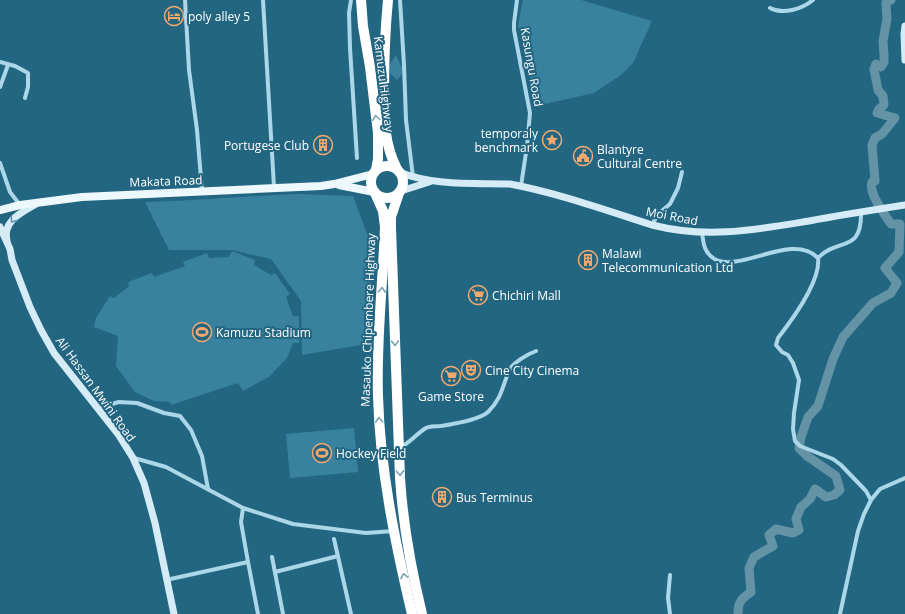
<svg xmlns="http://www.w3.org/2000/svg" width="905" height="614" font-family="'Open Sans',sans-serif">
  <rect width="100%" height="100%" fill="#236682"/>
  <!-- green -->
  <g fill="#3882a0">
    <polygon points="523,0 581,0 652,21 633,63 621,75 594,93 536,106 518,25"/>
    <polygon points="396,55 404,72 397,80 390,73 388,67"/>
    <path d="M296,194l57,2 20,54 -7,94 -64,11 -1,-54 -30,-42 -39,-9h-63l-24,-48c50,-1 100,-6 151,-8z"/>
    <polygon points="232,251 255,260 254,265 271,275 275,273 290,294 286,297 293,316 299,316 299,343 293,343 287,358 269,377 243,391 238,383 171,405 170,402 154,401 135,392 116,366 118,336 94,327 96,318 110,296 114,298 129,286 128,282 152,273 154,277 185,266 183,262 207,253 209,258 229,257"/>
    <polygon points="354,428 358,472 290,478 286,434"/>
  </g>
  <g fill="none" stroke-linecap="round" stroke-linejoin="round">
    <!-- river -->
    <path stroke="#6593a6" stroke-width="9" d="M738,614c0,-12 3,-15 13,-22l-2,-24 5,-11 19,-11 -4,-11 7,-6 17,4 6,-3 -3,-11 5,-12 9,-8 5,-10 11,8 8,-2 6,-5 -4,-14 -29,-20 -8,-8 2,-11 7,-20 10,-11 15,-47 10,-22 30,-34 18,-10 6,-10 -12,-15 14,-16 1,-28h-9c-6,-9 -23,-31 -19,-42l3,-1 -3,-36 3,-7 7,-4 13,-16 -18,-5 2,-4 5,-4 -1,-9 -5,-6 -4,-21 2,-5 5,3 3,-5v-7l-1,-14 4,-22 -1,-16 5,-3"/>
    <!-- street -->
    <g stroke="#abd7e8" stroke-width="4">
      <polyline points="185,0 189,70 197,130 202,191"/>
      <polyline points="263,0 274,187"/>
      <polyline points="351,0 349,13 350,48 357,158"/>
      <polyline points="400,0 404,65 406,120 413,177"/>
      <polyline points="517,0 514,23 514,30 530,113 527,146 521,186"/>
      <path d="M770,8c13,7 32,1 43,-8"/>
      <polyline points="0,62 15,66 28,73 28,87 25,98"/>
      <polyline points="0,87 8,65"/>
      <polyline points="0,163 10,192 20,205"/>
      <polyline points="652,225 658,214 670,204 678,188 682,172"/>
      <path d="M702,233c1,5 1,12 4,17 19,36 83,-22 112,8 3,23 -26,62 -40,80l-2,7 6,7 6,3 5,8 6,17 -5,33 -1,16 2,12 5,5 33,13 8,6 25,26 5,9"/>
      <path d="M818,258c20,-21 44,-4 43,-46"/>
      <polyline points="97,408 119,402 137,403 164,413 180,416 191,430 202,456 208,489"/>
      <path d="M399,448c10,-4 17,-14 27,-20 4,-2 10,-2 15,-2 13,-2 38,-6 47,-14 14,-14 14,-25 21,-41 3,-8 19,-17 27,-20"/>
      <polyline points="134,458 166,467 243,508 293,524 366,533 394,531"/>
      <polyline points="243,508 241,522 248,562 258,614"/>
      <polyline points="334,539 351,614"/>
      <polyline points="272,557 283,614"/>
      <polyline points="275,572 338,556"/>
      <polyline points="166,580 248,562"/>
      <polyline points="670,614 668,598 670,575"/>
      <polyline points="840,614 858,531 864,514 871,500 880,489 905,478"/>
    </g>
    <!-- secondary -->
    <g stroke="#d5ecf6" stroke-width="7">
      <polyline points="905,26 904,34 905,60"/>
      <path d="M399,172c35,14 73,11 111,12 48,9 95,26 142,41 55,14 102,5 157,-4 32,-6 64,-11 96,-16"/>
      <polyline points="401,191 429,182"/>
      <polyline points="0,227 10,249 12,260 30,307 41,330 54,353 118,434 133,458 144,483 155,523 174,614"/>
      <path d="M7,241c-5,-20 15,-29 29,-37"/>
    </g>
    <!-- primary -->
    <g stroke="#edf8fd" stroke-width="8">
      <polyline points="339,185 374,192"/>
      <polyline points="0,210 20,205 82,197 321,186 334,184 373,174"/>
    </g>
    <!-- highway -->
    <g stroke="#fff" stroke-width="10">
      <polyline points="361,0 363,26 370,67 378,133 378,159 376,170"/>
      <path d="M388,0c-3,31 -4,61 -4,92 0,27 0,52 13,77"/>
      <circle cx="387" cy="182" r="16"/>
      <path d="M375,193l8,18 2,16c-2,56 -9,113 -7,169 2,74 17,146 34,218"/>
      <path d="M399,193l-8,24v11l9,250c3,46 11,91 22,136"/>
    </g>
  </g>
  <!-- one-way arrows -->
  <defs><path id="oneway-chevron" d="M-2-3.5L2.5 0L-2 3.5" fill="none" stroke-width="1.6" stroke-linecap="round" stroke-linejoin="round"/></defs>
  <g stroke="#7ba3b4">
    <use href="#oneway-chevron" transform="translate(376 118) rotate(-97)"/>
    <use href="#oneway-chevron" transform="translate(382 290) rotate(-87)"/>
    <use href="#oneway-chevron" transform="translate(395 343) rotate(88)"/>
    <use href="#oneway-chevron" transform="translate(379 420) rotate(-93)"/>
    <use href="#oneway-chevron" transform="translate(400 473) rotate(87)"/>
    <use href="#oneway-chevron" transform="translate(404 576) rotate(-102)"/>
  </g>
  <use stroke="#6195ab" href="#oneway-chevron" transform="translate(13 220) rotate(126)"/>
  <!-- icons -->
  <defs>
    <symbol id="hotel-ring" viewBox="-11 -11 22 22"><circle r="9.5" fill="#236682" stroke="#f2a96e" stroke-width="1.5"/><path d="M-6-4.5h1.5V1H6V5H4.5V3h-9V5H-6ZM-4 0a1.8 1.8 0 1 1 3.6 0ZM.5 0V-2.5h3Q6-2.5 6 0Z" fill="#f2a96e"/></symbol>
    <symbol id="sight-ring" viewBox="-11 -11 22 22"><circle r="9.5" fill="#236682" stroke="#f2a96e" stroke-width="1.5"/><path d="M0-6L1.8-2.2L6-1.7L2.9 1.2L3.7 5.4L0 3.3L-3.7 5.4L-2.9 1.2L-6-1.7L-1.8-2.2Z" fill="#f2a96e"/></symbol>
    <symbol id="building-ring" viewBox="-11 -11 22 22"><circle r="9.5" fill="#236682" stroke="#f2a96e" stroke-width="1.5"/><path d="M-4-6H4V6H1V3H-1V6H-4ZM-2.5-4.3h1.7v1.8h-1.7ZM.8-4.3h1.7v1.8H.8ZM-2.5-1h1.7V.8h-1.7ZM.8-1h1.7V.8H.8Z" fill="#f2a96e"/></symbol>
    <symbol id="civic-ring" viewBox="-11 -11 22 22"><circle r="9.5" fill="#236682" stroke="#f2a96e" stroke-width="1.5"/><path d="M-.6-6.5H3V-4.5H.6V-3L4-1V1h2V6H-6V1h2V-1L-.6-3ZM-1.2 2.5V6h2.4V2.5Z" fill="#f2a96e"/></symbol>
    <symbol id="supermarket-ring" viewBox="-11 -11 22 22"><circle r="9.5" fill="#236682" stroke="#f2a96e" stroke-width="1.5"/><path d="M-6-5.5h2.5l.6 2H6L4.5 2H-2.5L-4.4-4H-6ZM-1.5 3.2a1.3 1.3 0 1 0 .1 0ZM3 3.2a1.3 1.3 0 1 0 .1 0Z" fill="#f2a96e"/></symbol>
    <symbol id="stadium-ring" viewBox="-11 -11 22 22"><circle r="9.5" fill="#236682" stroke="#f2a96e" stroke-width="1.5"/><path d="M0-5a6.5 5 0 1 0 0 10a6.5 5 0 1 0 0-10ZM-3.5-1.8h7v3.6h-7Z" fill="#f2a96e"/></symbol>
    <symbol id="theatre-ring" viewBox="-11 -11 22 22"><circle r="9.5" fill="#236682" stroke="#f2a96e" stroke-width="1.5"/><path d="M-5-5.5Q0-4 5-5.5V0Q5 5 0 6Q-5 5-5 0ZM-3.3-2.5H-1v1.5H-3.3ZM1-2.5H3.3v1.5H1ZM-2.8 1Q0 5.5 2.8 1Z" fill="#f2a96e"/></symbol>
  </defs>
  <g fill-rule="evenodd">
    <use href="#hotel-ring" x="163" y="5" width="22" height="22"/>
    <use href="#sight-ring" x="541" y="129" width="22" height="22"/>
    <use href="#building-ring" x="312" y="134" width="22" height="22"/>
    <use href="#civic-ring" x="572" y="145" width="22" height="22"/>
    <use href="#building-ring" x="577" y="249" width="22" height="22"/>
    <use href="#supermarket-ring" x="467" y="284" width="22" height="22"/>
    <use href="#stadium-ring" x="191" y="321" width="22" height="22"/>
    <use href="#theatre-ring" x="460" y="359" width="22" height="22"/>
    <use href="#supermarket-ring" x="440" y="365" width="22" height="22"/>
    <use href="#stadium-ring" x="311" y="442" width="22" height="22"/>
    <use href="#building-ring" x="431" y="486" width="22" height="22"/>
  </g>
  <g text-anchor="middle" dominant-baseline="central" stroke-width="4" stroke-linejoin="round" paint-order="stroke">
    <!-- poi labels -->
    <g font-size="12" fill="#fff" stroke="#236682" text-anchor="start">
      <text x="188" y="16">poly alley 5</text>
      <text x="538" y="133" text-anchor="end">temporaly<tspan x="538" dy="14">benchmark</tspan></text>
      <text x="309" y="145" text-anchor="end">Portugese Club</text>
      <text x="597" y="149">Blantyre<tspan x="597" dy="14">Cultural Centre</tspan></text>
      <text x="602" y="253">Malawi<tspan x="602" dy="14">Telecommunication Ltd</tspan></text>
      <text x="492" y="295">Chichiri Mall</text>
      <text x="216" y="332">Kamuzu Stadium</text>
      <text x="485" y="370">Cine City Cinema</text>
      <text x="451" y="396" text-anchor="middle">Game Store</text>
      <text x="336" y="453">Hockey Field</text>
      <text x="456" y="497">Bus Terminus</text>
    </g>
    <!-- street labels -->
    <g font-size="12" fill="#fff" stroke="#236682">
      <text transform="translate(532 67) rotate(80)">Kasungu Road</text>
      <text transform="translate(384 84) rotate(83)">Kamuzu Highway</text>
      <text transform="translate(166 181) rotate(-2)">Makata Road</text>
      <text transform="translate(672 216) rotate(11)">Moi Road</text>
      <text transform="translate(368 320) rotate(-88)">Masauko Chipembere Highway</text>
      <text transform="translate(96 389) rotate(54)">Ali Hassan Mwini Road</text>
    </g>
  </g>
</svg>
